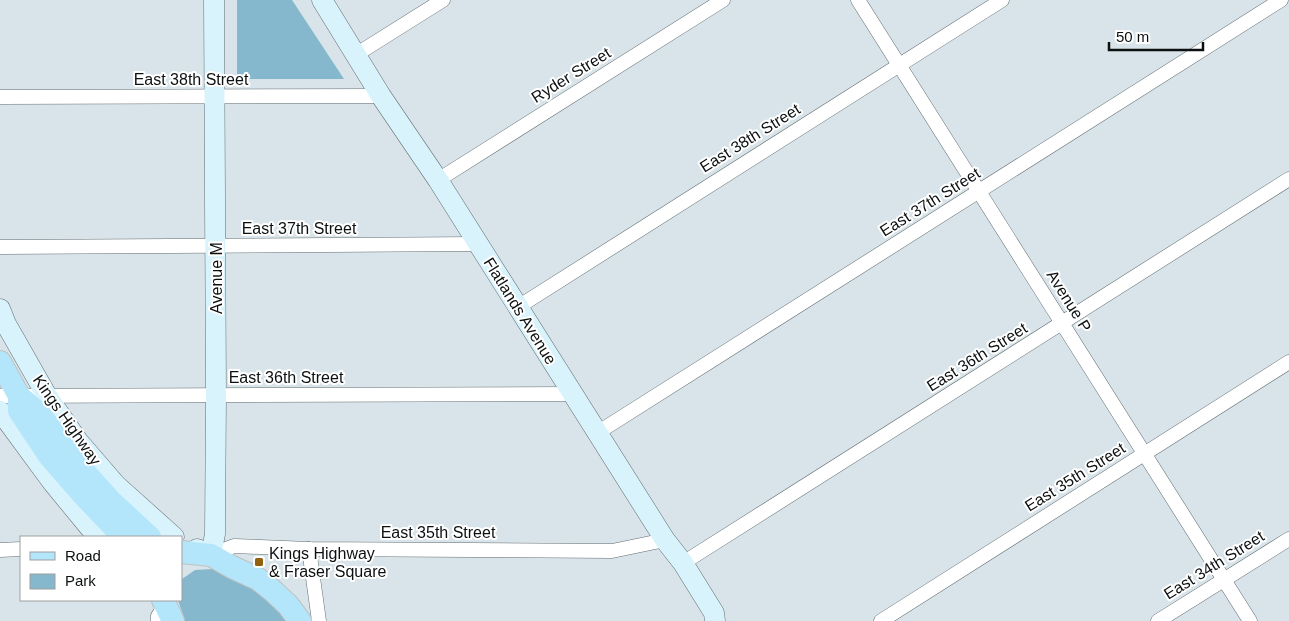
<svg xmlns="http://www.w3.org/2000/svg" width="1289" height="621" font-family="Helvetica,sans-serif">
  <rect width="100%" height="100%" fill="#d8e4e9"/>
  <!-- green -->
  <g fill="#85b8cc">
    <polygon points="237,0 292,0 344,79 237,79"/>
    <polygon points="213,569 222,571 265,595 288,621 185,621 178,600 181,600 182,579 195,570"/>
  </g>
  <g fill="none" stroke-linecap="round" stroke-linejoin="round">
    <defs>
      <g id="street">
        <polyline points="858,0 1250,621"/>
        <polyline points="357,54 443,0"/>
        <polyline points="0,97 381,96"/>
        <polyline points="438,180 723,0"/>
        <polyline points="0,247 478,244"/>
        <polyline points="518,307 1002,0"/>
        <polyline points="0,396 572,394"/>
        <polyline points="597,433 1281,0"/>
        <polyline points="309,549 319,621"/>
        <polyline points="0,550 21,549"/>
        <polyline points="211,555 234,546 309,549 612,551 665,540"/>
        <polyline points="683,563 1289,179"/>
        <polyline points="158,621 158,616 166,605"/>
        <polyline points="881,621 1289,362"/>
        <polyline points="1158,621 1289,539"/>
      </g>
      <g id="secondary">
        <polyline points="322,0 381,96 438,180 665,540 683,563 714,613 715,621"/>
        <polyline points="0,309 6,324 47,396 78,441 116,485 174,537"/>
        <polyline points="0,411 53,483 90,528 101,537"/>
        <polyline points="197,549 211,555 215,534 216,395 214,0"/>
      </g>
      <g id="primary">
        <polyline points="0,362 19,396 41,415 72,458 110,500 150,537"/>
        <polyline points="19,396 19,411 49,456 83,495 123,537"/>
        <polyline points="181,552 211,555 232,567 258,579 272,590 288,605 300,621"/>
        <polyline points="163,600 173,621"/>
      </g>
    </defs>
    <!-- street casing -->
    <use href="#street" stroke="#636e72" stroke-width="15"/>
    <!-- secondary casing -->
    <use href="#secondary" stroke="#636e72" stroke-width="21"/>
    <!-- primary casing -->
    <use href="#primary" stroke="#c0c1c1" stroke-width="24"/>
    <!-- street -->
    <use href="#street" stroke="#fff" stroke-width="14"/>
    <!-- secondary -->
    <use href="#secondary" stroke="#d9f3fc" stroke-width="20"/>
    <!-- primary -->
    <use href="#primary" stroke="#b3e6fa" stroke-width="22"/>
  </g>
  <!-- markers -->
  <rect fill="#91620f" stroke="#fff" stroke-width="2" x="254" y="557" width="10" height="10" rx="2.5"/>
  <g text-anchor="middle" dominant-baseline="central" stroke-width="4" stroke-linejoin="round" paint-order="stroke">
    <!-- street labels -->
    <g font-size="16" fill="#0c1011" stroke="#fff">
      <text transform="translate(571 75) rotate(-32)">Ryder Street</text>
      <text x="191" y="79">East 38th Street</text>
      <text transform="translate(750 138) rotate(-32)">East 38th Street</text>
      <text transform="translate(930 202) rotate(-32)">East 37th Street</text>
      <text x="299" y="228">East 37th Street</text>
      <text transform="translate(216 278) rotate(-90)">Avenue M</text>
      <text transform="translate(1069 301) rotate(58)">Avenue P</text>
      <text transform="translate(520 311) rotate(58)">Flatlands Avenue</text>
      <text transform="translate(977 357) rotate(-32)">East 36th Street</text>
      <text x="286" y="377">East 36th Street</text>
      <text transform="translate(67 420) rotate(55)">Kings Highway</text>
      <text transform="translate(1075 477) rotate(-32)">East 35th Street</text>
      <text x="438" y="532">East 35th Street</text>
      <text transform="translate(1214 565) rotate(-32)">East 34th Street</text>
    </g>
    <!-- poi labels -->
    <g font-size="16" fill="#0c1011" stroke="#fff" text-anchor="start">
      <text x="269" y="553">Kings Highway<tspan x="269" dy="18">&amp; Fraser Square</tspan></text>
    </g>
  </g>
  <!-- legend -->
  <rect x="20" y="536" width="162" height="65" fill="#ffffff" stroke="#9e9fa0"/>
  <rect x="30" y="552" width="25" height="8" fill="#b3e6fa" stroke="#9e9fa0"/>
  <text x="65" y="561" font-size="15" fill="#0c1011">Road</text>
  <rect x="30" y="574" width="25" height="15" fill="#85b8cc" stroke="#9e9fa0"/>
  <text x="65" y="586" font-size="15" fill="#0c1011">Park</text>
  <!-- scale -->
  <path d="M1109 42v8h94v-8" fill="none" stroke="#0c1011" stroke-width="2.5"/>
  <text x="1116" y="42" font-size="15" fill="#0c1011" stroke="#ffffff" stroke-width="4" paint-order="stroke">50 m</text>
</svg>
